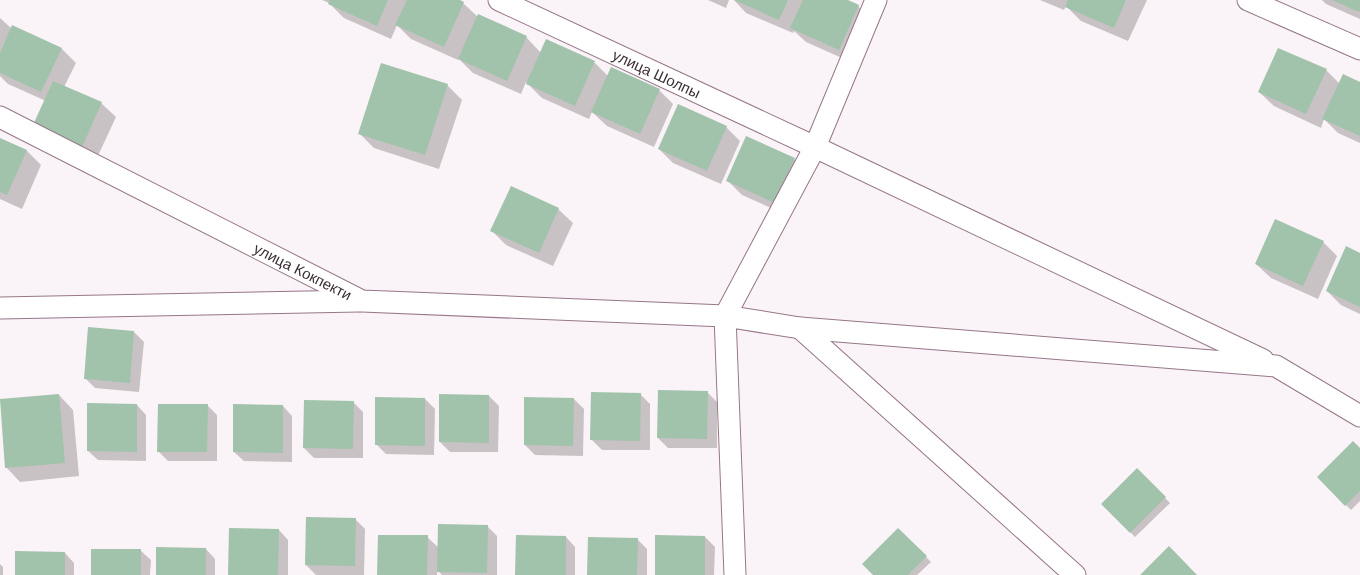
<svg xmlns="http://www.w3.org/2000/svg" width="1360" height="575" font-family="Arial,sans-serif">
  <rect width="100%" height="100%" fill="#faf3f7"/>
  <!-- shadow -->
  <g fill="#0003">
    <polygon points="322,0 457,0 463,3 478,17 526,37 541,53 594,62 608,76 659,90 673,104 654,147 607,126 592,112 589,119 542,98 526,82 521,94 473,73 459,59 458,60 411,39 397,25 391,39 344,18 329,3"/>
    <polygon points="708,0 729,0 726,8"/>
    <polygon points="734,0 845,0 858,6 872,20 853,63 806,42 794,31 793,33 746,13"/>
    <polygon points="1040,0 1147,0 1128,41 1081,21 1066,6 1064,10"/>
    <polygon points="1322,0 1360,0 1360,19 1326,4"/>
    <polygon points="0,18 12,29 13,27 62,49 76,63 64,87 101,103 116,117 96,160 49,139 46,101 8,84 0,76"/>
    <polygon points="1326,70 1340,84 1360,83 1360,143 1338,133 1324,119 1321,128 1274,106 1259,92"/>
    <polygon points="447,85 462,100 439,169 374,148 360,134"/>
    <polygon points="726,127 740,141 721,184 673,163 659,149"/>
    <polygon points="0,139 27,151 41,165 22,209 0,199"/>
    <polygon points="794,159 808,173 789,216 742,195 728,181"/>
    <polygon points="558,209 573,223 553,266 506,245 492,231"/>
    <polygon points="1323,242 1337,256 1318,299 1271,278 1256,264"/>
    <polygon points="1360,254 1360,314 1341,305 1327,291"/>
    <polygon points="134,332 144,342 139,392 95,388 85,378"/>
    <polygon points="707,392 717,402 717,448 668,448 658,438"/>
    <polygon points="640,394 650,404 650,450 602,450 592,440"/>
    <polygon points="59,395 73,410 79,476 20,482 6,467"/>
    <polygon points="489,396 499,406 498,452 450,452 440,442"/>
    <polygon points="425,399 435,409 434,455 386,454 376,444"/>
    <polygon points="574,399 584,409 583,456 535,455 525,445"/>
    <polygon points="353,402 363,412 363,458 314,458 304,448"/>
    <polygon points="137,405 146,415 146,461 98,460 88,451"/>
    <polygon points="207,405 217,415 217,461 168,461 158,451"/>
    <polygon points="283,406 292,416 292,462 244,461 234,452"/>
    <polygon points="1360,450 1360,501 1351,510 1318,477"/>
    <polygon points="1137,470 1170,503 1135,537 1103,504"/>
    <polygon points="355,519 365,529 364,575 316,575 306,565"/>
    <polygon points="487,526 497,536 497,575 442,575 437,570 437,575 379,575 427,537 439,548"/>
    <polygon points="898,529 931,562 917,575 875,575"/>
    <polygon points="279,530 288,540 288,575 230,575"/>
    <polygon points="566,537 575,547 575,575 517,575"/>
    <polygon points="705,537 715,547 714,575 656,575"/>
    <polygon points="637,539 647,549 647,575 588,575"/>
    <polygon points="206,549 215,559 215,575 157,575"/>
    <polygon points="141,551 151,560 150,575 92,575"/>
    <polygon points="65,553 74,563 74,575 16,575"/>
    <polygon points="0,564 3,567 3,575 0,575"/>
  </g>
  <!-- building -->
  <g fill="#a1c2ab">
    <polygon points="330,0 388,0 377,26 328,4"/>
    <polygon points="407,0 460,0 464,2 444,47 395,25"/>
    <polygon points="734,0 788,0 779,20"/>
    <polygon points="803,0 848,0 859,5 839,50 790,28"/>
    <polygon points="1068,0 1126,0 1114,28 1065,7"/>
    <polygon points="1332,0 1360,0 1360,10 1359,12"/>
    <polygon points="478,14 527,36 507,81 458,59"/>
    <polygon points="12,25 62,48 41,92 0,73 0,53"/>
    <polygon points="546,39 595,61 575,106 526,84"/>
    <polygon points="1278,48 1327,69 1306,114 1258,92"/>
    <polygon points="381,63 448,84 425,155 358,134"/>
    <polygon points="611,67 660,89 640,134 591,112"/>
    <polygon points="1343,74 1360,82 1360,136 1322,119"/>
    <polygon points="53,81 102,102 82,147 33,125"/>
    <polygon points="678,104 727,126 707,171 658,149"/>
    <polygon points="746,136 795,158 775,203 726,181"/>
    <polygon points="0,138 27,150 7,195 0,192"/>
    <polygon points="511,186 559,208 539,253 490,231"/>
    <polygon points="1275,219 1324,241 1303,286 1255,264"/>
    <polygon points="1346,246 1360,253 1360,307 1326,291"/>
    <polygon points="88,327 134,331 130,383 84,379"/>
    <polygon points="658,390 708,391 707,439 657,438"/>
    <polygon points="591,392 641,393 640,441 590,440"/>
    <polygon points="59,394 65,463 5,468 0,399"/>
    <polygon points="439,394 489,395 489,443 439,442"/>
    <polygon points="375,397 425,398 425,446 375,445"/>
    <polygon points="524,397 574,398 573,446 524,445"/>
    <polygon points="304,400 354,401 353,449 303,448"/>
    <polygon points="87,403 137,404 137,452 87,451"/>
    <polygon points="158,404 208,404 207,452 157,452"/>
    <polygon points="233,404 283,405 283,453 233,452"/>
    <polygon points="1353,441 1360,448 1360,491 1345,506 1317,477"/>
    <polygon points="1137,468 1166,497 1130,533 1101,504"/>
    <polygon points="306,517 356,518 355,566 305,565"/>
    <polygon points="438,524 488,525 487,573 437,572"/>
    <polygon points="229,528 279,529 278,575 228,575"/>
    <polygon points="898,528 927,556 908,575 873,575 862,564"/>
    <polygon points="378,535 428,535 427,575 377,575"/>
    <polygon points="516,535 566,536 566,575 515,575"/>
    <polygon points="655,535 705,536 705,575 655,575"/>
    <polygon points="588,537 638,538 637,575 587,575"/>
    <polygon points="1169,546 1197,575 1140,575"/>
    <polygon points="156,547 206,548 206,575 156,575"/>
    <rect x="91" y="549" width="50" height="26"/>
    <polygon points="15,551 65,552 65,575 15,575"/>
  </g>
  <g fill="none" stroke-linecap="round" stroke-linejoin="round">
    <defs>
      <g id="minor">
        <path id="s1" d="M499,0l316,147 448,213"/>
        <polyline points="1248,0 1360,49"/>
        <path id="s2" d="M0,117l362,184 363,15 90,-169 61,-147"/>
        <polyline points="0,308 359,301"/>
        <polyline points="800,328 1075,575"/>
        <polyline points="735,575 725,316 800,328 1276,366 1360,416"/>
      </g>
    </defs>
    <!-- minor casing -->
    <use href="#minor" stroke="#977688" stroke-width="23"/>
    <!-- minor -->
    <use href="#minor" stroke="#fff" stroke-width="21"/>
  </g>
  <g text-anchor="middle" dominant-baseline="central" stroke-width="4.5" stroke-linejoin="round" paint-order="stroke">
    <!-- street labels -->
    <g font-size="15" fill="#3c2e36" stroke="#faf3f7">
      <text stroke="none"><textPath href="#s1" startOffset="174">улица Шолпы</textPath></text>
      <text stroke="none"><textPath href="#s2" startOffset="340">улица Кокпекти</textPath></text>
    </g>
  </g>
</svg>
